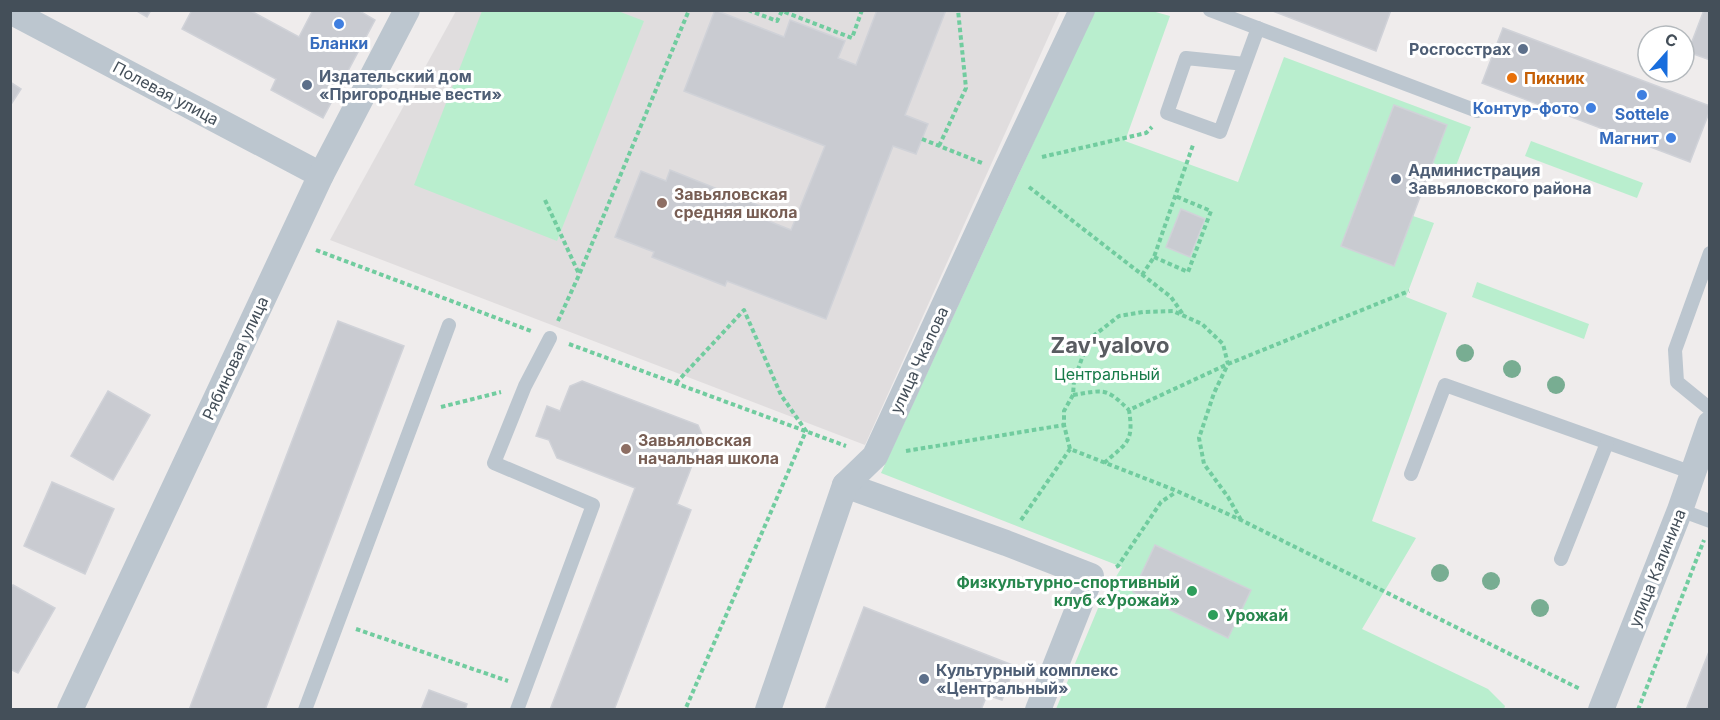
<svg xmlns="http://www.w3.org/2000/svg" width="1720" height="720" font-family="Inter,sans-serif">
  <rect width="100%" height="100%" fill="#efecec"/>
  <!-- education -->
  <polygon fill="#e0ddde" points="456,11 1060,11 865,445 330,240"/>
  <!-- green -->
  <g fill="#b9eece">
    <polygon points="482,11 618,11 644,21 557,241 414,185"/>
    <polygon points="1094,11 1152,11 1170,16 1125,141 1238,182 1284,57 1471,127 1454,171 1433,163 1447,125 1394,105 1341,246 1394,266 1413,216 1434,223 1406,297 1447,313 1372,521 1416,538 1362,629 1488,689 1505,706 1504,709 1056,709 1101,601 1122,567 881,473"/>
    <polygon points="1531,141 1643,183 1637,198 1525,156"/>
    <polygon points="1477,282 1589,324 1584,339 1472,297"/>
  </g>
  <!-- building -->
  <g fill="#c9cbd1" stroke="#d0d2d8" stroke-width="1.5">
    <polygon points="135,10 151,10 147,17"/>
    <polygon points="192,10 249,10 299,37 313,10 358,10 375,20 323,118 271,90 276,79 182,29"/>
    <polygon points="715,10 784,37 790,20 845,41 838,58 856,65 877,10 946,10 905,115 928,124 916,154 893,146 826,319 727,281 725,286 652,257 654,252 615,237 641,171 666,181 670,170 770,210 766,220 791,230 825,146 684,91"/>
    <polygon points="1270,10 1391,10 1376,51"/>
    <polygon points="1704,10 1710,10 1710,60 1688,52"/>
    <polygon points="1503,28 1710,106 1710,110 1690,162 1482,83"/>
    <polygon points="10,82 21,89 10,106"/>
    <polygon points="1394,105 1447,125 1394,266 1341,246"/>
    <polygon points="1181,209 1205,219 1190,257 1166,247"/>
    <polygon points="338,321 404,346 265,710 189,710"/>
    <polygon points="582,381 698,425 703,437 677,504 691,510 614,710 550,710 635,488 557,458 549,440 536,436 547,406 560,411 570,386"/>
    <polygon points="108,391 150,415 113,480 71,456"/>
    <polygon points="52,482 114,509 85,574 24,546"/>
    <polygon points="1155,545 1251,590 1228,638 1133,592"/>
    <polygon points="13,585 55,608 18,673 10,669 10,589"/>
    <polygon points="864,607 1015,666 1002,700 987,695 981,710 825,710"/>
    <polygon points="1710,649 1710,710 1686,710"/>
    <polygon points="429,690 467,704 465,710 421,710"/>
  </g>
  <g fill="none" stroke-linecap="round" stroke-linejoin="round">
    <!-- path -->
    <g stroke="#71cc9f" stroke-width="4" stroke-dasharray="4.5 3" stroke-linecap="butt">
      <polyline points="748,10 777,21 782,11 852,38 862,10"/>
      <polyline points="922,139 982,163"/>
      <polyline points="939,146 966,88 958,10"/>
      <polyline points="1042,157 1146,133 1152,127"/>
      <polyline points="1029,187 1171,297 1184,316"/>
      <polyline points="545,200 579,274"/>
      <polyline points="316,250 531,331"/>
      <polyline points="1154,257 1188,272 1211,211 1175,196"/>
      <polyline points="1142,275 1154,257 1193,145"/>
      <polyline points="558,321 579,275 689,10"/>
      <polyline points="569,344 846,446"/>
      <polyline points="676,383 744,310 781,395 806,431 685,710"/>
      <path d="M1073,395c32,-5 32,-8 56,15"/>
      <polyline points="441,407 501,392"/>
      <polyline points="906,451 1064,425"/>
      <path d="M1104,463c23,-20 30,-21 25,-53l99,-46 181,-73"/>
      <polyline points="1021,520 1070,449"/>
      <polyline points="1241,520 1228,497 1204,464 1199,438 1214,393 1228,364 1223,344 1202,324 1173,311 1143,312 1119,316 1092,337 1082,358 1074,381 1073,395 1064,411 1064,425 1070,449 1177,491 1241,520 1580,689"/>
      <polyline points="1116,567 1118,566 1161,502 1176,492"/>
      <polyline points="356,629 508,681"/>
      <polyline points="1638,710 1704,540"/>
    </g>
    <!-- lane -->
    <g stroke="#bcc6cf" stroke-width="14">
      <polyline points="1210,10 1477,111"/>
      <polyline points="1245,64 1186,58 1167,113 1220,132 1258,28"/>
      <polyline points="1710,253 1675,350 1677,382 1710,409"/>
      <polyline points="1411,474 1445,385 1693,473"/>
      <polyline points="1680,510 1710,521"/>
      <polyline points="1561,559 1607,443"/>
      <polyline points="305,710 449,325"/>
      <polyline points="517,710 593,505 494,463 525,386 550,338"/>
    </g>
    <!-- street -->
    <g stroke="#bcc6cf" stroke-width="26">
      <polyline points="10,11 321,175"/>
      <polyline points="845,485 1006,543 1091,576 1038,710"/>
      <polyline points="70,710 321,175 407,10"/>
      <polyline points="768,710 845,485 875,456 1005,173 1082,10"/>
      <polyline points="1601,710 1680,510 1710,424"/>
    </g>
  </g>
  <!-- trees -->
  <g fill="#78ad92">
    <circle cx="1465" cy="353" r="9"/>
    <circle cx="1512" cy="369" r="9"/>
    <circle cx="1556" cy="385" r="9"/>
    <circle cx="1440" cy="573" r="9"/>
    <circle cx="1491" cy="581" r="9"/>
    <circle cx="1540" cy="608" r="9"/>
  </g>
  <!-- markers -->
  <g fill="#3f7fe0" stroke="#fff" stroke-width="2">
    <circle cx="339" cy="24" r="6"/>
    <circle cx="1642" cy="95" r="6"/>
    <circle cx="1591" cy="108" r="6"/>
    <circle cx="1671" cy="138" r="6"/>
  </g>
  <g fill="#5c6f8a" stroke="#fff" stroke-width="2">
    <circle cx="1523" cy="49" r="6"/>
    <circle cx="307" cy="85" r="6"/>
    <circle cx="1396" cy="179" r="6"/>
    <circle cx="924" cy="679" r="6"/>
  </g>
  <circle fill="#e8710a" stroke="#fff" stroke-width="2" cx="1512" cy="78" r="6"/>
  <g fill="#8d6e63" stroke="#fff" stroke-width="2">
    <circle cx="662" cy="203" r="6"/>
    <circle cx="626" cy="449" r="6"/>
  </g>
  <g fill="#2e9e5b" stroke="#fff" stroke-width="2">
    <circle cx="1192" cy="591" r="6"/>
    <circle cx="1213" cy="615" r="6"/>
  </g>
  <g text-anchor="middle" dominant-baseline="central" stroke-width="6" stroke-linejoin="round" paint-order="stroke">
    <!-- shop labels -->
    <g font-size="16" font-weight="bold" fill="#366cbe" stroke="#fff">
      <text x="339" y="43">Бланки</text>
      <text x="1579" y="108" text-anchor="end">Контур-фото</text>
      <text x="1642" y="114">Sottele</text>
      <text x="1659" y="138" text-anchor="end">Магнит</text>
    </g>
    <!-- service labels -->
    <g font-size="16" font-weight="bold" fill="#4e5e75" stroke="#fff" text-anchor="start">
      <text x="1511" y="49" text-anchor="end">Росгосстрах</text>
      <text x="319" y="76">Издательский дом<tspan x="319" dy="18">«Пригородные вести»</tspan></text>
      <text x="1408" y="170">Администрация<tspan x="1408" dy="18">Завьяловского района</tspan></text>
      <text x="936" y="670">Культурный комплекс<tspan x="936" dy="18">«Центральный»</tspan></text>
    </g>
    <!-- food labels -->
    <g font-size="16" font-weight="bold" fill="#c56008" stroke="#fff" text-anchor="start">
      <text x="1524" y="78">Пикник</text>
    </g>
    <!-- street labels -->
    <g font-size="16" fill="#444f59" stroke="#fff">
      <text transform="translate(166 93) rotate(28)">Полевая улица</text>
      <text transform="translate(235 358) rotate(-65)">Рябиновая улица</text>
      <text transform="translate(919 360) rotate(-65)">улица Чкалова</text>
      <text transform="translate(1657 568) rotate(-68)">улица Калинина</text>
    </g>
    <!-- education labels -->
    <g font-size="16" font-weight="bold" fill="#785e54" stroke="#fff" text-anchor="start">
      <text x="674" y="194">Завьяловская<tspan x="674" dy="18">средняя школа</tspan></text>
      <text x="638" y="440">Завьяловская<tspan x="638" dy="18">начальная школа</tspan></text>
    </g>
    <!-- park labels -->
    <g font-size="16" fill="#167a48" stroke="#fff">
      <text x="1107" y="374">Центральный</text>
    </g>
    <!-- leisure labels -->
    <g font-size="16" font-weight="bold" fill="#27864d" stroke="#fff" text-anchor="end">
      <text x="1180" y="582">Физкультурно-спортивный<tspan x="1180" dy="18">клуб «Урожай»</tspan></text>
      <text x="1225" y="615" text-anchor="start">Урожай</text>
    </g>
    <!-- district labels -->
    <g font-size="22" font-weight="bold" fill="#595c61" stroke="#fff">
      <text x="1110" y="345">Zav'yalovo</text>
    </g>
  </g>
  <!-- border -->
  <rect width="1720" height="720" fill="none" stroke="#444f59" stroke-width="24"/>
  <!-- north arrow -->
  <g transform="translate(1666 54) rotate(21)"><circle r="28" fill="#ffffff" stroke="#b4b9bd" stroke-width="1.5"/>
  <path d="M0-4.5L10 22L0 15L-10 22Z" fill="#186ddd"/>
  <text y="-9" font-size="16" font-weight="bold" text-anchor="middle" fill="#444f59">С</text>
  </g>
</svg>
